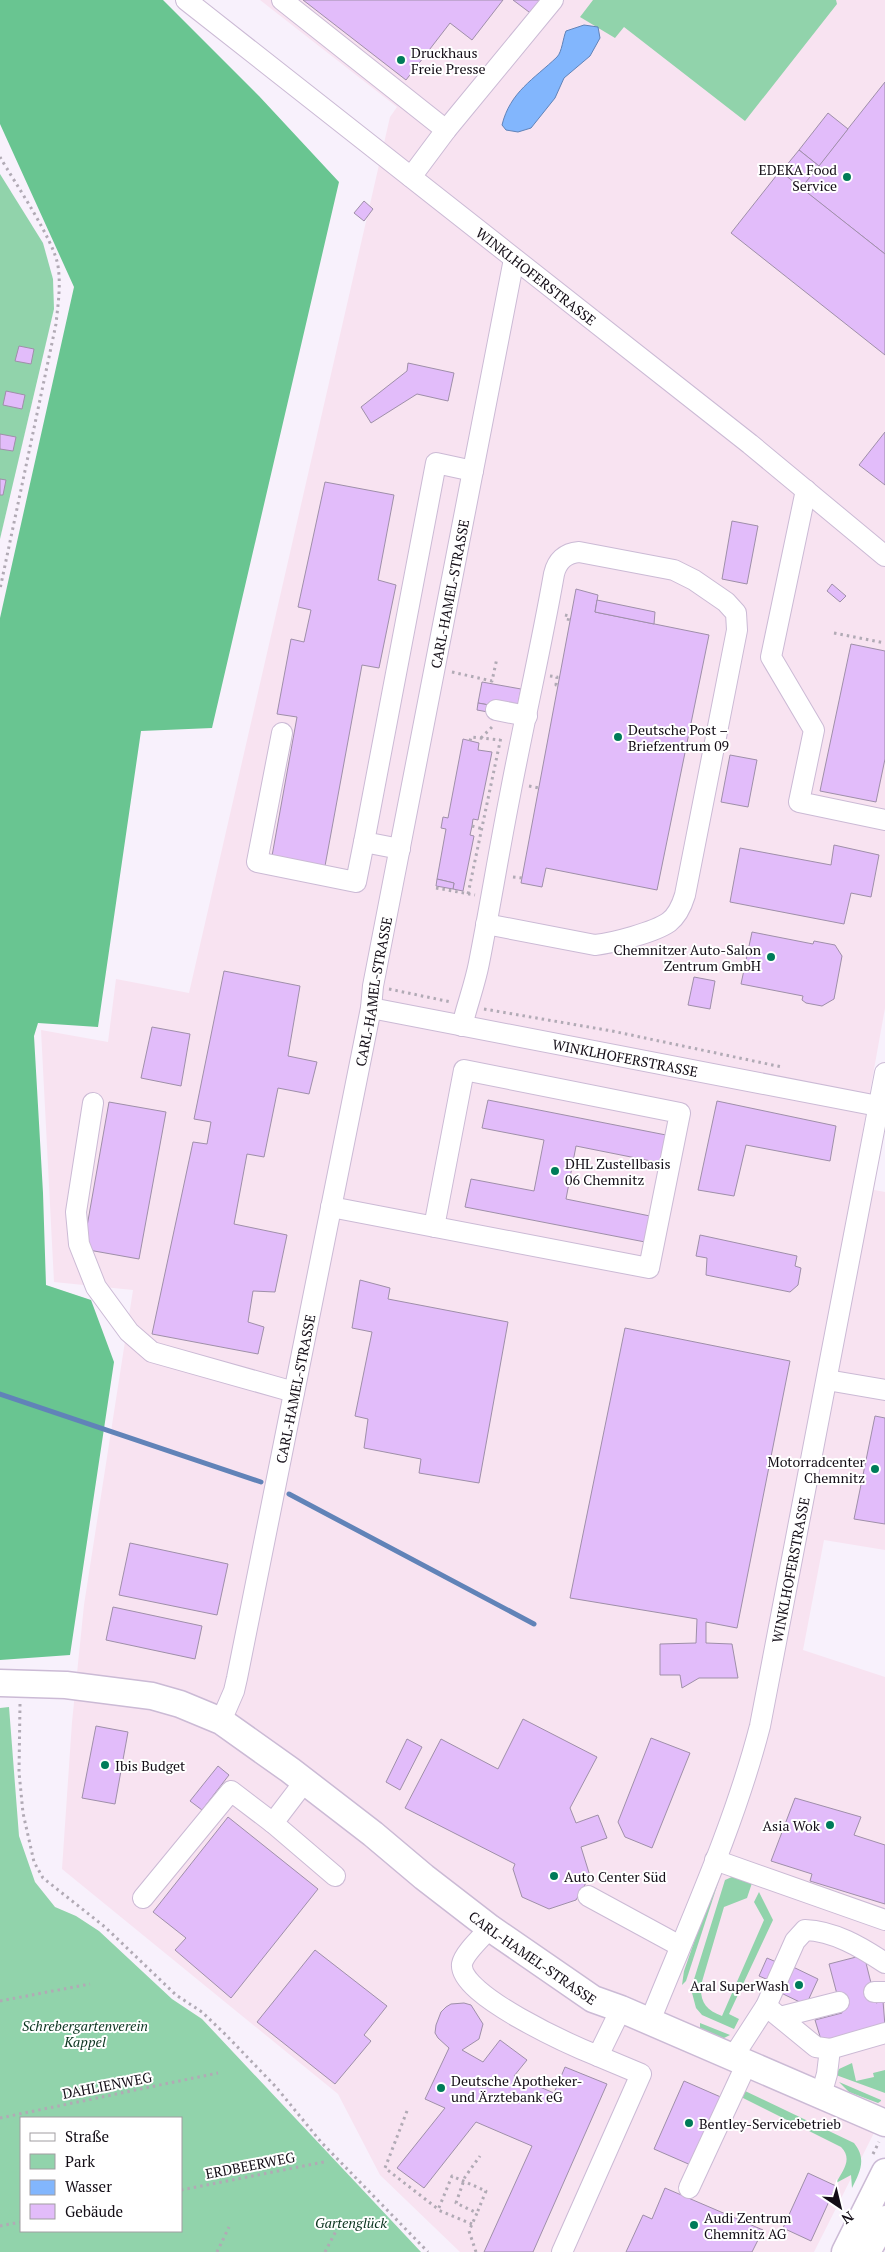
<svg xmlns="http://www.w3.org/2000/svg" width="885" height="2252" font-family="'PT Serif',serif">
  <rect width="100%" height="100%" fill="#f8f1fc"/>
  <!-- industrial -->
  <polygon fill="#f8e3f1" points="260,0 885,0 885,1008 853,1186 885,1192 885,1550 824,1540 803,1650 885,1677 885,2111 814,2252 460,2252 380,2175 338,2094 62,1869 72,1722 84,1605 133,1290 54,1282 41,1030 108,1042 116,979 189,993 390,117 397,107"/>
  <!-- green -->
  <g fill="#91d3ab" fill-rule="evenodd">
    <polygon points="593,0 836,0 837,4 745,121 624,27 615,38 580,17"/>
    <polygon points="0,174 43,243 53,279 54,309 0,539"/>
    <path d="M9,1707l10,129 16,46 20,25 21,9 23,15 73,68 30,20 219,233h-421v-544zM21,2118h160v113h-160z"/>
    <path d="M734,1876l18,7 -5,15 -23,9 -23,78c-1,17 5,25 21,31l42,-96 -10,-18 5,-10 14,28 -44,94 10,5 -5,10 -32,-14 -6,-7 -5,-19 34,-109z"/>
    <polygon points="716,1879 719,1880 686,1981 682,1985 684,1971"/>
    <polygon points="700,2023 730,2035 722,2039 700,2029"/>
    <polygon points="852,2063 856,2081 874,2077 873,2073 885,2070 885,2093 836,2075 839,2069"/>
    <polygon points="839,2082 881,2100 881,2101 878,2103 849,2092"/>
    <path d="M743,2090l111,53c13,16 6,29 -2,45l-1,-13 -15,8c7,-13 17,-24 5,-36l-100,-50z"/>
  </g>
  <!-- forest -->
  <polygon fill="#69c591" points="0,0 163,0 259,96 339,182 212,728 141,731 98,1027 38,1023 34,1036 43,1193 46,1285 91,1300 114,1362 70,1655 0,1660 0,618 74,287 0,124"/>
  <!-- water -->
  <path fill="#82b6fd" stroke="#6183b8" d="M584,25l14,2 2,11 -10,18 -26,22 -9,20 -24,30 -13,4 -12,-2 -4,-5c8,-33 32,-46 55,-68 5,-5 6,-19 9,-26z"/>
  <g fill="none" stroke-linecap="round" stroke-linejoin="round">
    <!-- stream -->
    <g stroke="#6183b8" stroke-width="5">
      <polyline points="0,1394 261,1482"/>
      <polyline points="289,1494 534,1624"/>
    </g>
  </g>
  <!-- building -->
  <g fill="#e2bcfa" stroke="#9f8fa9">
    <polygon points="303,0 503,0 472,40 450,23 406,80"/>
    <polygon points="513,0 545,0 533,15"/>
    <polygon points="885,82 885,254 801,188"/>
    <polygon points="828,113 848,129 819,166 799,150"/>
    <polygon points="799,150 819,166 801,188 781,172"/>
    <polygon points="780,171 885,254 885,355 731,233"/>
    <polygon points="364,201 373,209 364,221 354,213"/>
    <polygon points="19,346 34,349 31,364 15,361"/>
    <polygon points="408,363 454,373 448,401 417,394 371,423 361,407 407,371"/>
    <polygon points="6,391 25,395 22,409 3,405"/>
    <polygon points="885,432 885,485 859,465"/>
    <polygon points="0,434 16,437 13,451 0,449"/>
    <polygon points="0,479 6,480 3,495 0,495"/>
    <polygon points="325,482 394,495 378,580 396,585 379,668 362,665 325,866 272,856 297,717 277,714 291,639 304,642 311,610 298,607"/>
    <polygon points="732,521 758,526 747,584 722,579"/>
    <polygon points="832,584 846,596 840,602 827,591"/>
    <polygon points="576,589 598,595 595,612 709,635 657,890 546,868 542,887 521,883"/>
    <polygon points="597,600 655,612 654,624 595,612"/>
    <polygon points="851,644 885,651 885,759 876,802 820,791"/>
    <polygon points="482,682 521,689 517,710 478,703"/>
    <polygon points="478,703 489,705 488,712 477,710"/>
    <polygon points="463,739 479,743 478,750 492,752 478,820 473,819 472,826 470,835 474,836 463,891 453,889 454,883 437,879 446,829 441,828 443,817 448,818"/>
    <polygon points="730,755 757,760 748,807 721,802"/>
    <polygon points="834,845 879,855 871,897 851,893 844,924 730,902 740,848 831,865"/>
    <polygon points="437,879 454,883 453,889 436,886"/>
    <polygon points="752,932 813,944 814,941 835,945 842,956 834,999 822,1006 806,1003 802,1000 803,996 741,984"/>
    <polygon points="224,971 300,986 288,1056 317,1062 309,1094 278,1088 264,1157 247,1154 234,1224 287,1235 275,1292 253,1291 248,1322 264,1327 258,1354 152,1334 193,1142 207,1144 211,1122 194,1119"/>
    <polygon points="694,977 715,981 710,1009 688,1005"/>
    <polygon points="152,1027 190,1034 181,1086 141,1078"/>
    <polygon points="488,1100 666,1135 661,1163 576,1146 566,1199 650,1216 645,1242 465,1207 471,1179 534,1191 544,1140 482,1128"/>
    <polygon points="717,1101 836,1126 830,1161 746,1145 734,1196 698,1190"/>
    <polygon points="109,1102 166,1112 139,1259 83,1249"/>
    <polygon points="700,1235 797,1256 795,1266 801,1268 798,1285 790,1292 706,1275 707,1258 696,1256"/>
    <polygon points="360,1280 390,1288 388,1299 508,1322 479,1483 419,1473 421,1459 364,1448 368,1419 355,1416 372,1332 352,1328"/>
    <polygon points="625,1328 790,1361 737,1628 706,1622 706,1643 732,1644 738,1678 699,1678 682,1688 680,1675 660,1675 660,1644 696,1643 697,1619 570,1598"/>
    <polygon points="875,1416 885,1418 885,1524 854,1519"/>
    <polygon points="130,1543 228,1564 217,1615 119,1595"/>
    <polygon points="113,1607 202,1626 195,1659 106,1640"/>
    <polygon points="523,1719 597,1757 570,1808 576,1823 598,1815 607,1838 581,1847 590,1876 576,1900 549,1909 522,1897 513,1869 515,1864 405,1808 441,1739 498,1769"/>
    <polygon points="96,1726 128,1732 115,1804 82,1798"/>
    <polygon points="651,1738 690,1753 652,1848 625,1837 618,1822"/>
    <polygon points="407,1739 422,1747 400,1790 386,1782"/>
    <polygon points="218,1766 229,1775 202,1810 190,1801"/>
    <polygon points="795,1798 861,1817 854,1835 885,1845 885,1904 810,1881 812,1874 771,1861"/>
    <polygon points="228,1817 318,1889 231,1998 175,1950 186,1938 153,1912"/>
    <polygon points="315,1950 387,2006 364,2035 371,2041 335,2084 257,2022"/>
    <polygon points="864,1955 876,2003 883,2001 885,2026 822,2043 815,2020 842,2013 829,1964"/>
    <polygon points="767,1958 781,1964 773,1982 759,1976"/>
    <polygon points="791,1966 818,1979 806,2005 779,1992"/>
    <polygon points="464,2003 471,2005 483,2024 479,2039 462,2050 483,2062 500,2040 527,2060 514,2076 554,2093 565,2067 607,2084 533,2252 484,2252 532,2146 476,2122 424,2188 397,2168 445,2108 425,2099 449,2048 438,2038 435,2033 436,2025 441,2012 446,2007 451,2004"/>
    <polygon points="684,2081 723,2098 693,2166 654,2149"/>
    <polygon points="808,2173 836,2186 811,2241 783,2228"/>
    <polygon points="665,2188 763,2230 752,2252 626,2252 643,2215 652,2219"/>
  </g>
  <g fill="none" stroke-linecap="round" stroke-linejoin="round">
    <defs>
      <g id="minor">
        <path id="s1" d="M186,0l564,444 135,112"/>
        <polyline points="282,0 446,130"/>
        <polyline points="411,177 446,130 553,0"/>
        <polyline points="806,490 771,657 814,730 799,802 885,820"/>
        <polyline points="496,710 527,716"/>
        <polyline points="282,733 257,862 356,882 364,842"/>
        <polyline points="400,849 364,842 436,463 473,471"/>
        <path id="s2" d="M371,1008l507,98"/>
        <path d="M462,1026c5,-21 13,-42 17,-63 11,-56 20,-112 31,-168 14,-74 31,-147 44,-221 3,-13 11,-21 25,-22l95,18 20,10 32,22 10,11 1,17 -52,265c-3,10 -7,20 -16,27 -14,10 -56,21 -74,23l-109,-21"/>
        <polyline points="93,1103 76,1212 79,1244 96,1287 129,1332 152,1352 294,1392"/>
        <polyline points="331,1207 649,1268 680,1113 464,1070 434,1227"/>
        <polyline points="827,1380 885,1390"/>
        <path id="s3" d="M221,1721l13,-30 3,-13 134,-670 2,-22 141,-727"/>
        <polyline points="273,1823 305,1781"/>
        <polyline points="715,1860 885,1920"/>
        <polyline points="588,1896 680,1946"/>
        <polyline points="143,1898 231,1791 273,1823 335,1876"/>
        <path d="M490,1928c-7,8 -26,25 -28,36 -4,31 111,82 136,92l23,-47"/>
        <polyline points="874,1992 885,1992"/>
        <polyline points="766,2006 816,2047 830,2049 827,2074 821,2095"/>
        <polyline points="780,2017 839,2002"/>
        <path id="s4" d="M650,2021c39,-97 84,-194 110,-295l125,-653"/>
        <polyline points="830,2049 885,2033"/>
        <path d="M733,2057l33,-51 29,-65 10,-11c29,1 56,17 80,33"/>
        <polyline points="689,2188 747,2063"/>
        <polyline points="562,2252 641,2074 598,2056"/>
      </g>
      <g id="major">
        <path id="s5" d="M0,1683l66,2 86,11 28,8 41,17 69,49 83,64 51,43 66,51 103,71 28,10 264,114"/>
        <polyline points="845,2252 885,2172"/>
        <polyline points="867,2252 885,2219"/>
      </g>
    </defs>
    <!-- minor casing -->
    <use href="#minor" stroke="#cbbad5" stroke-width="22"/>
    <!-- major casing -->
    <use href="#major" stroke="#cbbad5" stroke-width="29"/>
    <!-- path -->
    <g stroke="#b1aab5" stroke-width="3" stroke-dasharray="2.5 4" stroke-linecap="butt">
      <path d="M0,157c15,26 54,83 58,109 3,20 0,38 -2,58l-56,265"/>
      <polyline points="565,615 569,616 568,621 570,621"/>
      <polyline points="834,633 885,643"/>
      <polyline points="452,672 492,681 497,658"/>
      <polyline points="550,676 557,677 556,685 558,685"/>
      <polyline points="481,738 493,726"/>
      <polyline points="470,741 471,737 500,740"/>
      <polyline points="529,786 539,788"/>
      <polyline points="472,826 483,829"/>
      <polyline points="513,877 522,878"/>
      <polyline points="436,888 475,895"/>
      <polyline points="468,894 501,737"/>
      <polyline points="389,989 451,1002"/>
      <polyline points="484,1009 612,1031 782,1067"/>
      <polyline points="20,1704 19,1772 23,1813 34,1862 43,1878 105,1927 176,1995 202,2012 226,2035 276,2087 321,2142 428,2252"/>
      <polyline points="0,2001 90,1984"/>
      <polyline points="407,2111 385,2168 438,2209"/>
      <polyline points="0,2118 218,2073"/>
      <polyline points="873,2154 879,2142"/>
      <polyline points="181,2190 324,2162"/>
      <polyline points="472,2224 438,2210 452,2176 486,2191 477,2213"/>
      <polyline points="0,2226 21,2222"/>
      <polyline points="217,2252 229,2227"/>
      <polyline points="325,2252 336,2231"/>
      <polyline points="476,2252 469,2231 477,2213 456,2203 465,2177 480,2156"/>
    </g>
    <!-- minor -->
    <use href="#minor" stroke="#fff" stroke-width="20"/>
    <!-- major -->
    <use href="#major" stroke="#fff" stroke-width="26"/>
  </g>
  <!-- markers -->
  <g fill="#007b59" stroke="#fff" stroke-width="2">
    <circle cx="401" cy="60" r="5"/>
    <circle cx="847" cy="177" r="5"/>
    <circle cx="618" cy="737" r="5"/>
    <circle cx="771" cy="957" r="5"/>
    <circle cx="555" cy="1171" r="5"/>
    <circle cx="875" cy="1469" r="5"/>
    <circle cx="105" cy="1765" r="5"/>
    <circle cx="830" cy="1825" r="5"/>
    <circle cx="554" cy="1876" r="5"/>
    <circle cx="799" cy="1985" r="5"/>
    <circle cx="441" cy="2088" r="5"/>
    <circle cx="689" cy="2123" r="5"/>
    <circle cx="694" cy="2225" r="5"/>
  </g>
  <g text-anchor="middle" dominant-baseline="central" stroke-width="4" stroke-linejoin="round" paint-order="stroke">
    <!-- poi labels -->
    <g font-size="14" fill="#130d16" stroke="#fff" text-anchor="start">
      <text x="411" y="52">Druckhaus<tspan x="411" dy="16">Freie Presse</tspan></text>
      <text x="837" y="169" text-anchor="end">EDEKA Food<tspan x="837" dy="16">Service</tspan></text>
      <text x="628" y="729">Deutsche Post –<tspan x="628" dy="16">Briefzentrum 09</tspan></text>
      <text x="761" y="949" text-anchor="end">Chemnitzer Auto-Salon<tspan x="761" dy="16">Zentrum GmbH</tspan></text>
      <text x="565" y="1163">DHL Zustellbasis<tspan x="565" dy="16">06 Chemnitz</tspan></text>
      <text x="865" y="1461" text-anchor="end">Motorradcenter<tspan x="865" dy="16">Chemnitz</tspan></text>
      <text x="115" y="1765">Ibis Budget</text>
      <text x="820" y="1825" text-anchor="end">Asia Wok</text>
      <text x="564" y="1876">Auto Center Süd</text>
      <text x="789" y="1985" text-anchor="end">Aral SuperWash</text>
      <text x="451" y="2080">Deutsche Apotheker-<tspan x="451" dy="16">und Ärztebank eG</tspan></text>
      <text x="699" y="2123">Bentley-Servicebetrieb</text>
      <text x="704" y="2217">Audi Zentrum<tspan x="704" dy="16">Chemnitz AG</tspan></text>
    </g>
    <!-- street labels -->
    <g font-size="14" fill="#130d16" stroke="#fff">
      <text stroke="none"><textPath href="#s1" startOffset="446">WINKLHOFERSTRASSE</textPath></text>
      <text stroke="none"><textPath href="#s3" startOffset="1151">CARL-HAMEL-STRASSE</textPath></text>
      <text stroke="none"><textPath href="#s3" startOffset="746">CARL-HAMEL-STRASSE</textPath></text>
      <text stroke="none"><textPath href="#s2" startOffset="259">WINKLHOFERSTRASSE</textPath></text>
      <text stroke="none"><textPath href="#s3" startOffset="341">CARL-HAMEL-STRASSE</textPath></text>
      <text stroke="none"><textPath href="#s4" startOffset="474">WINKLHOFERSTRASSE</textPath></text>
      <text stroke="none"><textPath href="#s5" startOffset="618">CARL-HAMEL-STRASSE</textPath></text>
      <text transform="translate(107 2085) rotate(-11)">DAHLIENWEG</text>
      <text transform="translate(250 2165) rotate(-11)">ERDBEERWEG</text>
    </g>
    <!-- park labels -->
    <g font-size="14" font-style="italic" fill="#0b341f" stroke="#fff">
      <text x="85" y="2025">Schrebergartenverein<tspan x="85" dy="16">Kappel</tspan></text>
      <text x="351" y="2222">Gartenglück</text>
    </g>
  </g>
  <!-- legend -->
  <rect x="20" y="2117" width="162" height="115" fill="#ffffff" stroke="#a19ea2"/>
  <rect x="30" y="2133" width="25" height="8" fill="#ffffff" stroke="#a19ea2"/>
  <text x="65" y="2142" font-size="15" fill="#130d16">Straße</text>
  <rect x="30" y="2154" width="25" height="15" fill="#91d3ab" stroke="#a19ea2"/>
  <text x="65" y="2167" font-size="15" fill="#130d16">Park</text>
  <rect x="30" y="2180" width="25" height="15" fill="#82b6fd" stroke="#a19ea2"/>
  <text x="65" y="2192" font-size="15" fill="#130d16">Wasser</text>
  <rect x="30" y="2204" width="25" height="15" fill="#e2bcfa" stroke="#a19ea2"/>
  <text x="65" y="2217" font-size="15" fill="#130d16">Gebäude</text>
  <!-- north arrow -->
  <g transform="translate(840 2207) rotate(145)" stroke="#ffffff" stroke-width="4" paint-order="stroke">
  <path d="M0-4L9 19L0 12L-9 19Z" fill="#130d16"/>
  <text y="-8" font-size="14" font-weight="bold" text-anchor="middle" fill="#130d16">N</text>
  </g>
</svg>
